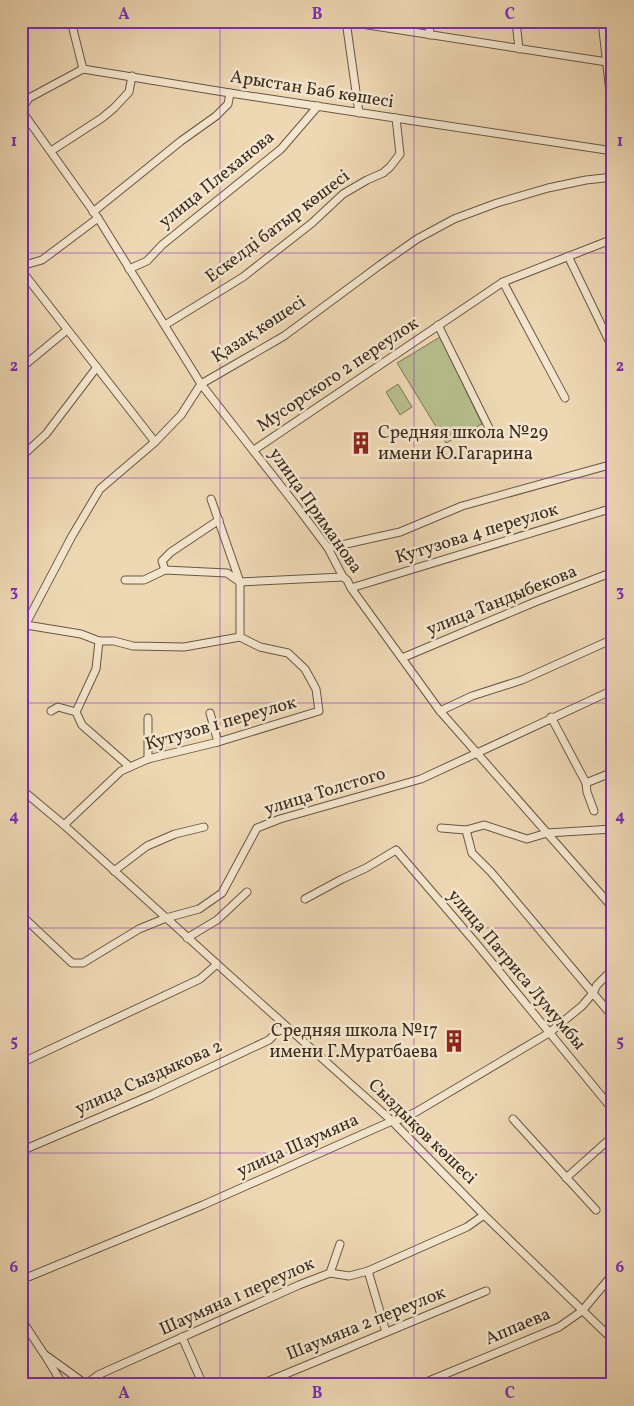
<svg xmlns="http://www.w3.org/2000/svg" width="634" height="1406" font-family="Vollkorn,serif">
  <rect width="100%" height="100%" fill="#eed8b4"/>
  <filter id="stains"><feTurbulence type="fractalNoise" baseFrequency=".004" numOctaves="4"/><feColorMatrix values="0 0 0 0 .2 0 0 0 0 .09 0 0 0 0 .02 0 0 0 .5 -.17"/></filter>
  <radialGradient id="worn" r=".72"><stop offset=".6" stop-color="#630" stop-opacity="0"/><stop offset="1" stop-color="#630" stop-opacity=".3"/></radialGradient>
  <!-- green -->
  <g fill="#b7bf8e" stroke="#787656">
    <polygon points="440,337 482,424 446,443 397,363"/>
    <polygon points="398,384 412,407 400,415 386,392"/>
  </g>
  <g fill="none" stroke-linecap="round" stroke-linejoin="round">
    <defs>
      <g id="minor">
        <polyline points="71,21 83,69"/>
        <polyline points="342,21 607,62"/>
        <polyline points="346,21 359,113"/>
        <polyline points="429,21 430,35"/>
        <polyline points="516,21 519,49"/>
        <polyline points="602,21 613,119"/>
        <polyline points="21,110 98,218 201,384 295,504 328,548 343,577 347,580 351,588 440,711 613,908"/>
        <polyline points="21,110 29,98 83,69 230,93 613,151"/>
        <polyline points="51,151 102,118 114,108 129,92 132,76"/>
        <polyline points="93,212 181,141 216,116 228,104 230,93"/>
        <polyline points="568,256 613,349"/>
        <polyline points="21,266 42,260 98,218"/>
        <polyline points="129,269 147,261 162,245 281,149 318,106"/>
        <polyline points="21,270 155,442"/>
        <polyline points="503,282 565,398"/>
        <polyline points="165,325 243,277 312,223 343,194 367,180 383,173 390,167 400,154 396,118"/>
        <polyline points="438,325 491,432"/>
        <polyline points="21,368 67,330"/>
        <polyline points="254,450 503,282 613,239"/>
        <polyline points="21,457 46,434 97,367"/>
        <polyline points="211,499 240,582 240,637"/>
        <polyline points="328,548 400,532 462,506 613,464"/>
        <polyline points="165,570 162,561 171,552 219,520"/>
        <polyline points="125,580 144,580 165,570 227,573 240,582 343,577"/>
        <polyline points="351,588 613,508"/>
        <polyline points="26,625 81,634 99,641 114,641 133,646 184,647 240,637 260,647 288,653 305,669 316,689 319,711 218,742 148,759 121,771 64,825"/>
        <polyline points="21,633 72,536 100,489 155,442 181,415 201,384 284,336 380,265 417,239 454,219 497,203 548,188 586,180 613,177"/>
        <polyline points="402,658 535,602 613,572"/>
        <polyline points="51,711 58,707 76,712 82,725 130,767"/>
        <polyline points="440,711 472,696 522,680 613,639"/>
        <polyline points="76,712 96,669 99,641"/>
        <polyline points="210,713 218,742"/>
        <polyline points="551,717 586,783 613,772"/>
        <polyline points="148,718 148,759"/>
        <polyline points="586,783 587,792 594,811"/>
        <polyline points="21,789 64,825 217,964 392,1121 484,1215 613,1340"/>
        <polyline points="441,828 466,830 484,825 527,839 547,833 613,829"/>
        <polyline points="466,830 472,853 491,872 508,892 613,1017"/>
        <polyline points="114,871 147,846 175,834 204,827"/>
        <polyline points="305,899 342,879 366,868 396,850 475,942 613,1110"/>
        <polyline points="21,915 72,963 83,963 139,929 166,918 199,909 222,893 257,828 280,819 421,779 613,690"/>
        <polyline points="187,938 217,920 247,892"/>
        <polyline points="21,1063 200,979 217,964"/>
        <polyline points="513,1119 596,1210"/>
        <polyline points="21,1151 152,1095 269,1040 284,1025"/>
        <polyline points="566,1178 613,1136"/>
        <polyline points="368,1271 386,1332"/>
        <polyline points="330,1273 340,1244"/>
        <polyline points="21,1280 203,1205 392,1121 401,1119 416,1112 549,1033 582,1006 593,993 597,985 613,969"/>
        <polyline points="21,1319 44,1354 87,1385"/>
        <polyline points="182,1337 203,1385"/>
        <polyline points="46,1357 63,1385"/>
        <polyline points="86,1384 98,1375 299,1285 330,1273 349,1276 368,1271 467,1227 484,1215"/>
        <polyline points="259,1385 486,1291"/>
        <polyline points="419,1385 559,1327 582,1311 613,1274"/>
      </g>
    </defs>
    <!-- minor casing -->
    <use href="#minor" stroke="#675744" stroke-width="9"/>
    <!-- minor -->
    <use href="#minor" stroke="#f4e6ce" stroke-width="7"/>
  </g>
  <!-- grid -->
  <path fill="none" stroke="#7b2cbf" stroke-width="1" stroke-opacity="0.55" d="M220,21v1364M414,21v1364M21,253h592M21,478h592M21,703h592M21,928h592M21,1153h592"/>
  <!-- icons -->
  <defs>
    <symbol id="building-bare" viewBox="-9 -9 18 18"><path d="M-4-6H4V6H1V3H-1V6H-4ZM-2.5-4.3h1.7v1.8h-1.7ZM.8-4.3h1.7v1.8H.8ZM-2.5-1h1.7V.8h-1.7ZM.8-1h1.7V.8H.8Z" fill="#8f2418" stroke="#f4e6ce" stroke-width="2.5" paint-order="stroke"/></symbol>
  </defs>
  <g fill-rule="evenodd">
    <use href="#building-bare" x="345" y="427" width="32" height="32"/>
    <use href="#building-bare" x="438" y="1025" width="32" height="32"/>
  </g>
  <g text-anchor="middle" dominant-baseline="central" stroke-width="5" stroke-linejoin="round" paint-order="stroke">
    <!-- street labels -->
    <g font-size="18" fill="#3a2c1e" stroke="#f4e6ce">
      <text transform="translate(312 90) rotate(9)">Арыстан Баб көшесі</text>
      <text transform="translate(217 180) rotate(-39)">улица Плеханова</text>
      <text transform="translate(278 227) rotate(-37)">Ескелді батыр көшесі</text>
      <text transform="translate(259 330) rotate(-33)">Қазақ көшесі</text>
      <text transform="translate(338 375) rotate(-34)">Мусорского 2 переулок</text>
      <text transform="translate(315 511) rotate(55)">улица Приманова</text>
      <text transform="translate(477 534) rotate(-17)">Кутузова 4 переулок</text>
      <text transform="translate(502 601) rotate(-22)">улица Тандыбекова</text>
      <text transform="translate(221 724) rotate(-16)">Кутузов 1 переулок</text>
      <text transform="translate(325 792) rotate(-17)">улица Толстого</text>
      <text transform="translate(516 970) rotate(50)">улица Патриса Лумумбы</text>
      <text transform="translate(149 1078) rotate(-24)">улица Сыздыкова 2</text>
      <text transform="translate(422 1132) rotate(44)">Сыздықов көшесі</text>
      <text transform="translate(298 1146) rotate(-24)">улица Шаумяна</text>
      <text transform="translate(237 1297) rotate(-24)">Шаумяна 1 переулок</text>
      <text transform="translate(366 1324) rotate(-22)">Шаумяна 2 переулок</text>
      <text transform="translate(518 1327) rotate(-23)">Аппаева</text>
    </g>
    <!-- poi labels -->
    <g font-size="18" fill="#3a2c1e" stroke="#f4e6ce" text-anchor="start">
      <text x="378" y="433">Средняя школа №29<tspan x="378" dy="21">имени Ю.Гагарина</tspan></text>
      <text x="438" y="1031" text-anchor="end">Средняя школа №17<tspan x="438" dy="21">имени Г.Муратбаева</tspan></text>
    </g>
  </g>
  <!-- margin -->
  <rect width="634" height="1406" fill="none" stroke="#eed8b4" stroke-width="55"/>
  <rect x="28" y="28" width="578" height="1350" fill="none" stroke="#7b2cbf" stroke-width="2"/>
  <g font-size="16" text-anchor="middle" font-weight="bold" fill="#7b2cbf">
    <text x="124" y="19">A</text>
    <text x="317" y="19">B</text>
    <text x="510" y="19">C</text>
    <text x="14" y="146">1</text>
    <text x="620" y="146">1</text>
    <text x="14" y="371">2</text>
    <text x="620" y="371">2</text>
    <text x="14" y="596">3</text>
    <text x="620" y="596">3</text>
    <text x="14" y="821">4</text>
    <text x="620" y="821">4</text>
    <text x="14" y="1046">5</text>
    <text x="620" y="1046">5</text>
    <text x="14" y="1272">6</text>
    <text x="620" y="1272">6</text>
    <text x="124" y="1398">A</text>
    <text x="317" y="1398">B</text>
    <text x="510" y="1398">C</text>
  </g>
  <rect width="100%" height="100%" filter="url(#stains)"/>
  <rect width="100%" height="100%" fill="url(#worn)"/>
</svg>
